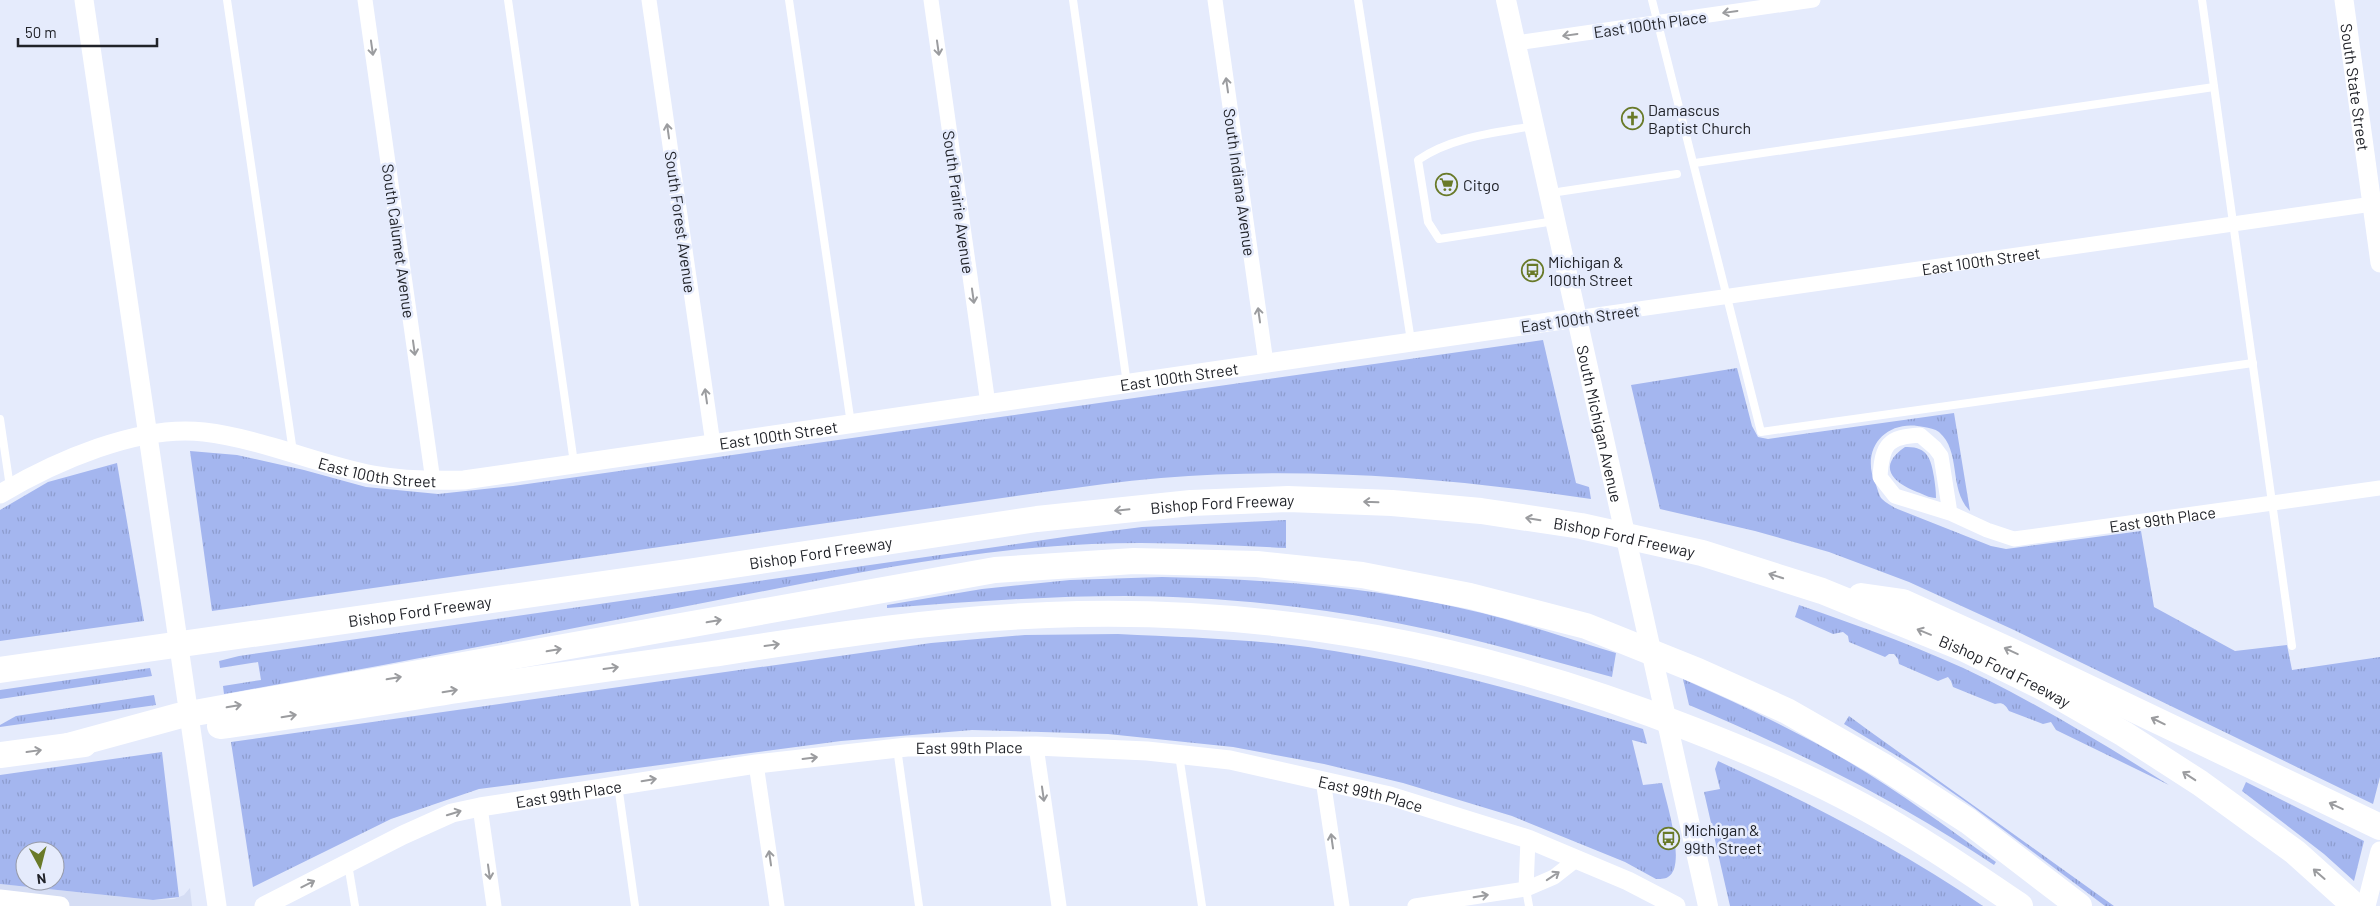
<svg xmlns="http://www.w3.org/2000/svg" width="2380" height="906" font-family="Barlow,sans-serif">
  <defs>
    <pattern id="grass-tufts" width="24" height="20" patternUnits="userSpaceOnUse" patternTransform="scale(1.25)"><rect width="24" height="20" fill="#a4b6ef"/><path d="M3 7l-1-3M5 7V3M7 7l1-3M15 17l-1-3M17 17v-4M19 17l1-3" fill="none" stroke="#8d9ccd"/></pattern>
  </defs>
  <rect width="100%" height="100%" fill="#e5ebfc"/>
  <!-- built -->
  <polygon fill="#d5ddf4" points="0,884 153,900 174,899 184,895 190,888 192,906 0,906"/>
  <!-- grass -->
  <g fill="url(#grass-tufts)" fill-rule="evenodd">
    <path d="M1543,340l33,143 13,4 2,12c-141,-21 -287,-33 -430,-21 -39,3 -78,9 -117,14l-832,119 -22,-160 47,4 67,15 62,17 72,7 75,-8z"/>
    <path d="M1737,368l15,58 6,11 10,2 186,-26 16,98c-22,-22 -8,-59 -31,-79 -4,-3 -10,-4 -15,-5 -38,-9 -65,22 -48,58 2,5 3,11 6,14 4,4 9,6 13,9l96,38 15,3 135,-18 13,76 81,44 52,-6 5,25 88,-13v120l-7,27 -359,-174 -105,-48 -80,-30 -74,-21 -95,-22 -29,-124z"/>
    <path d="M1905,447c22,-1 26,11 29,30 1,7 2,14 2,21 -7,0 -13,-4 -19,-6 -25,-10 -40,-26 -12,-45z"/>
    <polygon points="117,463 144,621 0,641 0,510 48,482"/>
    <path d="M1286,520v28c-64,-3 -129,-7 -194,-4 -128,5 -254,33 -379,57 -163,32 -326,64 -489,93l-1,-8 38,-6 -3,-18 -38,6 -1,-7 20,-5 832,-120 71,-9z"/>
    <path d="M1162,577c107,2 215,10 320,36 45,11 89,27 134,40l-4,24c-77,-21 -153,-43 -231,-57 -81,-15 -174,-24 -256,-24 -79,0 -159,6 -238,12v-3l95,-16 88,-9z"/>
    <path d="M1799,605c63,22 127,44 187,74 63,32 123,68 183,106l-113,-55 -5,-8 -8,2 -34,-13c-4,-7 -7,-9 -14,-7l-42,-17 -2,-6 -3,-4 -10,4 -39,-17 -1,-5 -4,-5h-5l-4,3 -36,-15 -1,-6 -5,-4 -10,2 -38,-17z"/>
    <path d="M1118,634c63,3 127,5 190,13 115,16 225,47 335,82l4,15 -15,-4 11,45 19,-2c4,18 25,83 6,94 -3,2 -9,2 -12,2l-31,-17 -113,-46 -109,-33 -79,-19 -91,-17 -125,-13 -136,-4 -131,11 -362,48 -88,30 -138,68 -22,-145 700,-99 94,-8z"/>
    <polygon points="150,668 152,676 0,699 0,690"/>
    <path d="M1683,679c56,25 112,51 166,83 51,30 98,66 147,100l-2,3c-96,-64 -198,-115 -305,-160z"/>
    <polygon points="154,695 156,705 0,727 0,725 16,716"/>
    <polygon points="1849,716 1868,730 2114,906 2105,906 1973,807 1917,768 1844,724"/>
    <path d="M162,752l17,145 -26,3 -153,-16v-109zM25,851h30v30h-30z"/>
    <path d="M1718,761c92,42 181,88 265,145h-253l-26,-114 16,-3 -5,-20z"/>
    <polygon points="2246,782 2364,841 2354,881 2324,854 2242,791"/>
  </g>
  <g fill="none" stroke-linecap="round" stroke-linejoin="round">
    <!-- service -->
    <g stroke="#fff" stroke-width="8">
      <polyline points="227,0 293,452"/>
      <polyline points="508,0 574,463"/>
      <polyline points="789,0 851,424"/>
      <polyline points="1073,0 1127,384"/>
      <polyline points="1358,0 1411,341"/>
      <polyline points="1652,0 1761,432 2253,363"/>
      <polyline points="2202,0 2292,646"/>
      <path d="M1533,126c-39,7 -82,11 -115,34l10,62 11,17 116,-18"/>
      <polyline points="1695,163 2214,87"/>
      <polyline points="1551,193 1677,174"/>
      <polyline points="0,419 10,487"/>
      <polyline points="897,748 919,906"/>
      <polyline points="1179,755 1202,906"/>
      <polyline points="618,785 635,906"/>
      <polyline points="348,864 355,906"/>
      <polyline points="1526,889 1529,906"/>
    </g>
    <!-- minor -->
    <g stroke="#fff" stroke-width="15">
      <polyline points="365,0 433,481"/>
      <polyline points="649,0 713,444"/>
      <polyline points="931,0 988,404"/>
      <polyline points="1215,0 1266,363"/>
      <polyline points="1516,43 1813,0"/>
      <path id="s1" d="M1576,318l804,-115"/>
      <path id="s2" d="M1950,513l-9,-57 -6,-8 -15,-13c-32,2 -38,9 -40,42l15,19 55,17 37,17 27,9 366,-51"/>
      <polyline points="1036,746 1059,906"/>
      <polyline points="756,764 777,906"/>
      <polyline points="1323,780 1342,906"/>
      <polyline points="480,807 494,906"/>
      <polyline points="1526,889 1528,839"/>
      <polyline points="1415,906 1526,889 1554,877 1577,859"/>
    </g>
    <!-- tertiary -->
    <g stroke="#fff" stroke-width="19">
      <polyline points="84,0 217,906"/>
      <path id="s3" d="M2344,0l36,263"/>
      <path id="s4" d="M0,494c54,-32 139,-70 204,-62 58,7 112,32 169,43 29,5 61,6 91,5l1112,-162"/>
      <polyline points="0,899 60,906"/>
      <path id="s5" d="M264,906l139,-71 49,-22 28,-6 276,-43 151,-17 129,-1 111,5 83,9 160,36 138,43 100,42 48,25"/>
      <polyline points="2366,906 2380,851"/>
    </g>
    <!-- secondary -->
    <path stroke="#fff" stroke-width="20" id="s6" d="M1506,0l202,906"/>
    <!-- motorway -->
    <g stroke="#fff" stroke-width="26">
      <polyline points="1861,596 1903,602 2009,650 2380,827"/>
      <path id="s7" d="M0,670l687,-98 350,-53 154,-16 97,-4 104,4 89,8 100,15 121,27 120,38 143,58 79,39 80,46 76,49 95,69 60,54"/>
      <path d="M220,726c84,-11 167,-25 251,-38 80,-12 161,-22 241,-34 111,-17 224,-35 336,-39 224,-9 435,32 643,114 57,22 116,47 171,77 55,30 106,65 158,100"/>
      <polyline points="68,746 178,716 995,570 1134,561 1257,564 1362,575 1470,596 1586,626 1698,671 1787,711 1883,766 1968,821 2079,906"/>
      <polyline points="0,755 84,744"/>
    </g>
  </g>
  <!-- one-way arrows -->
  <defs><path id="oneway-shaft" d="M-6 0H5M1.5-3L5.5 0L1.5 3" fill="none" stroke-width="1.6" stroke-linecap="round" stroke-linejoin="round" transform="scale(1.25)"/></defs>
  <g stroke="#9b9c9f">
    <use href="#oneway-shaft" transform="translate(1730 12) rotate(172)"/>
    <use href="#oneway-shaft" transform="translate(1570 35) rotate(172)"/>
    <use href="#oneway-shaft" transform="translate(372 48) rotate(82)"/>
    <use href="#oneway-shaft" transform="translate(938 48) rotate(82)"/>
    <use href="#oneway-shaft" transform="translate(1227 85) rotate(-98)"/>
    <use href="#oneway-shaft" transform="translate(668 131) rotate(-98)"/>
    <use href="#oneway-shaft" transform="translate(973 296) rotate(82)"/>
    <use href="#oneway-shaft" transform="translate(1259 315) rotate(-98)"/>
    <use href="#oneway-shaft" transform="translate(414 348) rotate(82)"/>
    <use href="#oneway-shaft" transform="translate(706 396) rotate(-98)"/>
    <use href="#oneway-shaft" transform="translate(1371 502) rotate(-178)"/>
    <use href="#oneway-shaft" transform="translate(1122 510) rotate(174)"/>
    <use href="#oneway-shaft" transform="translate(1533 519) rotate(-171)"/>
    <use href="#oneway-shaft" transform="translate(1776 576) rotate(-162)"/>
    <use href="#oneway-shaft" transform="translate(714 621) rotate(-10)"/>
    <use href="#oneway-shaft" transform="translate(1924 632) rotate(-158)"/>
    <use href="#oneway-shaft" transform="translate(772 645) rotate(-8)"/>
    <use href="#oneway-shaft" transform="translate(554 650) rotate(-10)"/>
    <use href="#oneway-shaft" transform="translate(2011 651) rotate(-155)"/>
    <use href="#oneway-shaft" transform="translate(611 668) rotate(-8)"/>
    <use href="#oneway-shaft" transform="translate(394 678) rotate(-10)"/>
    <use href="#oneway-shaft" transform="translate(450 691) rotate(-9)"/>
    <use href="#oneway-shaft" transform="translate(234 706) rotate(-10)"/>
    <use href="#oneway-shaft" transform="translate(289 716) rotate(-9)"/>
    <use href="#oneway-shaft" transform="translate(2158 721) rotate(-154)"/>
    <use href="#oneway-shaft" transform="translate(34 751) rotate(-8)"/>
    <use href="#oneway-shaft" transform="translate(810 758) rotate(-7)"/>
    <use href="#oneway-shaft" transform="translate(2189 776) rotate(-147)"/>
    <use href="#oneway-shaft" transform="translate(649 780) rotate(-9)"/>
    <use href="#oneway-shaft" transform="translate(1043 794) rotate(82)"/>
    <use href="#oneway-shaft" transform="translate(2336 806) rotate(-155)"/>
    <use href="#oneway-shaft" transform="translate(454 813) rotate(-17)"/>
    <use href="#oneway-shaft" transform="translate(1332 841) rotate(-98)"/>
    <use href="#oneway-shaft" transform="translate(770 858) rotate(-98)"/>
    <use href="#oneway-shaft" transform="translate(489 872) rotate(82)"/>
    <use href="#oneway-shaft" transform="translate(2319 874) rotate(-139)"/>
    <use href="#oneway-shaft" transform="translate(1553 876) rotate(-34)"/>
    <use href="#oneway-shaft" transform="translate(308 884) rotate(-27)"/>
    <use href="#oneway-shaft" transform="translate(1481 896) rotate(-9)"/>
  </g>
  <!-- icons -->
  <defs>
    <symbol id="church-ring" viewBox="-11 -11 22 22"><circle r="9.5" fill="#e5ebfc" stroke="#697a29" stroke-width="1.5"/><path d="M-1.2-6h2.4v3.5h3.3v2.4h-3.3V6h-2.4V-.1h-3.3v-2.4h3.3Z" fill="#697a29"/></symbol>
    <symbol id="supermarket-ring" viewBox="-11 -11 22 22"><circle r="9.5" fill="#e5ebfc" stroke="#697a29" stroke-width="1.5"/><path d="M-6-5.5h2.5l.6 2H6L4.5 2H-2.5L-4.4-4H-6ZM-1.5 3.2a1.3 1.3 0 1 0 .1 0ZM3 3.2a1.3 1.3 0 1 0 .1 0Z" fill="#697a29"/></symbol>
    <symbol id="bus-ring" viewBox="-11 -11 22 22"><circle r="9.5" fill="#e5ebfc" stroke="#697a29" stroke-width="1.5"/><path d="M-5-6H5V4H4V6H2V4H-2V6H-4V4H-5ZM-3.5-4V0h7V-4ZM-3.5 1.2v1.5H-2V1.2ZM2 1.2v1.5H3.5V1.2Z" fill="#697a29"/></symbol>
  </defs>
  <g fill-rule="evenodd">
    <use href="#church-ring" x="1620" y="106" width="25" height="25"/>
    <use href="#supermarket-ring" x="1434" y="172" width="25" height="25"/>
    <use href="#bus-ring" x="1520" y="258" width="25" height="25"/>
    <use href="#bus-ring" x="1656" y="826" width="25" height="25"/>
  </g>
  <g text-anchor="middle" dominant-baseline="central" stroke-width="5" stroke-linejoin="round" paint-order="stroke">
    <!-- street labels -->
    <g font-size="16" fill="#212329" stroke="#e5ebfc">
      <text transform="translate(1650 24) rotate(-8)">East 100th Place</text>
      <text stroke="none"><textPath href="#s3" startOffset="88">South State Street</textPath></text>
      <text transform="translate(1240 182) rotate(82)">South Indiana Avenue</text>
      <text transform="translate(959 202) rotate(82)">South Prairie Avenue</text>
      <text transform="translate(681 222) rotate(82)">South Forest Avenue</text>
      <text transform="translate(399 241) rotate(82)">South Calumet Avenue</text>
      <text stroke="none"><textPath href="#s1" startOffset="409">East 100th Street</textPath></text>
      <text transform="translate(1580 318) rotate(-8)">East 100th Street</text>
      <text stroke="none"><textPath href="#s4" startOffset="1205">East 100th Street</textPath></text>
      <text stroke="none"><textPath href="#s6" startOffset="434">South Michigan Avenue</textPath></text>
      <text stroke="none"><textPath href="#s4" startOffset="800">East 100th Street</textPath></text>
      <text stroke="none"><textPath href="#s4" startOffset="395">East 100th Street</textPath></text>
      <text stroke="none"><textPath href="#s7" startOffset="1234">Bishop Ford Freeway</textPath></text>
      <text stroke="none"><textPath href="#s2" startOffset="456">East 99th Place</textPath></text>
      <text stroke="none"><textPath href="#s7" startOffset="1639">Bishop Ford Freeway</textPath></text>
      <text stroke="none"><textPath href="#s7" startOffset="829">Bishop Ford Freeway</textPath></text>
      <text stroke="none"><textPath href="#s7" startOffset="424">Bishop Ford Freeway</textPath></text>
      <text stroke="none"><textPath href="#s7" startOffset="2044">Bishop Ford Freeway</textPath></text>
      <text stroke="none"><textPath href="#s5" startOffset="732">East 99th Place</textPath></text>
      <text stroke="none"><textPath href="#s5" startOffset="328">East 99th Place</textPath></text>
      <text stroke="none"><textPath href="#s5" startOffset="1138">East 99th Place</textPath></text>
    </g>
    <!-- poi labels -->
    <g font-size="16" fill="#212329" stroke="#e5ebfc" text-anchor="start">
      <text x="1648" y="109">Damascus<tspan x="1648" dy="18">Baptist Church</tspan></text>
      <text x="1463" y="184">Citgo</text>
      <text x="1548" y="261">Michigan &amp;<tspan x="1548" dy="18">100th Street</tspan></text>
      <text x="1684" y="829">Michigan &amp;<tspan x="1684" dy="18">99th Street</tspan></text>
    </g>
  </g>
  <!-- north arrow -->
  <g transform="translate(40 866) rotate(173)"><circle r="24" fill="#e5ebfc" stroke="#979ba8"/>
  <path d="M0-4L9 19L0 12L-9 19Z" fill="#697a29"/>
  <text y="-8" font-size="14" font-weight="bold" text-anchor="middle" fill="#212329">N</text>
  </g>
  <!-- scale -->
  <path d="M18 38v8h139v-8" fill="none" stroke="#212329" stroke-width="2.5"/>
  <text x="25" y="38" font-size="15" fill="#212329" stroke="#e5ebfc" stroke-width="4" paint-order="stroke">50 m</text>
</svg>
